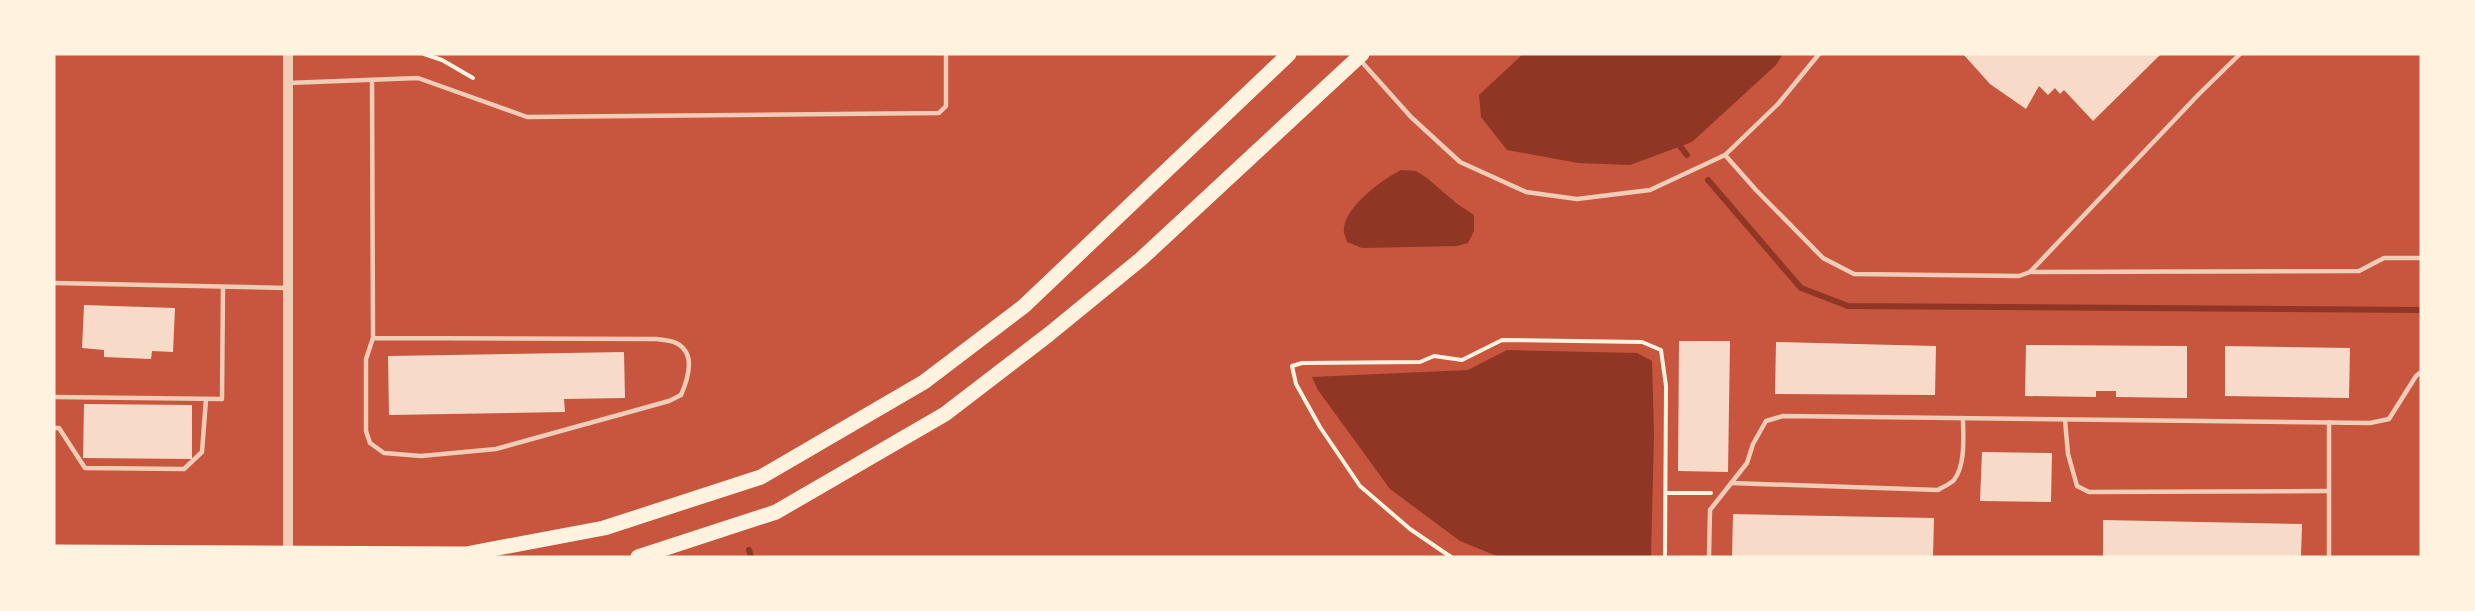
<svg xmlns="http://www.w3.org/2000/svg" width="2475" height="611" font-family="'IBM Plex Serif',serif">
  <rect width="100%" height="100%" fill="#c8553d"/>
  <!-- water -->
  <g fill="#8f3625">
    <polygon points="1523,54 1783,54 1776,65 1692,142 1630,165 1578,163 1507,150 1481,117 1479,95"/>
    <path d="M1401,170l15,1 11,7 29,25 18,12v16l-6,12 -11,3 -95,2 -15,-6c-1,-4 -4,-10 -3,-14 2,-22 39,-49 57,-58z"/>
    <polygon points="1507,350 1637,353 1652,361 1654,434 1651,557 1499,557 1460,541 1390,489 1318,390 1312,377 1468,370"/>
  </g>
  <g fill="none" stroke-linecap="round" stroke-linejoin="round">
    <!-- stream -->
    <g stroke="#8f3625" stroke-width="6">
      <polyline points="1680,146 1687,155"/>
      <polyline points="1708,180 1801,288 1848,306 2421,310"/>
      <polyline points="749,550 751,557"/>
    </g>
  </g>
  <!-- building -->
  <g fill="#f7dbc8">
    <polygon points="1963,54 2161,54 2093,121 2064,90 2060,94 2055,88 2048,95 2039,86 2026,109 1990,84"/>
    <polygon points="84,305 175,308 173,352 152,351 151,359 104,357 104,350 82,348"/>
    <polygon points="1679,341 1730,341 1728,472 1678,471"/>
    <polygon points="1776,342 1936,346 1935,395 1775,394"/>
    <polygon points="2026,345 2187,346 2187,398 2116,397 2116,391 2096,391 2096,397 2025,396"/>
    <polygon points="2225,346 2350,348 2349,398 2225,396"/>
    <polygon points="624,352 625,398 564,399 565,412 389,415 388,356"/>
    <polygon points="84,404 192,405 192,459 83,458"/>
    <polygon points="1982,452 2052,453 2051,502 1980,501"/>
    <polygon points="1733,514 1934,518 1933,557 1732,557"/>
    <polygon points="2103,520 2302,524 2301,557 2103,557"/>
  </g>
  <g fill="none" stroke-linecap="round" stroke-linejoin="round">
    <!-- path -->
    <g stroke="#fff3e0" stroke-width="4">
      <polyline points="424,54 442,60 473,78"/>
      <polyline points="1667,493 1711,493"/>
      <polyline points="1451,557 1410,529 1360,486 1320,427 1296,384 1292,366 1302,363 1420,362 1434,356 1462,360 1502,340 1642,342 1661,350 1666,386 1665,557"/>
    </g>
    <!-- service -->
    <g stroke="#f1ccb7" stroke-width="4.5">
      <polyline points="1360,60 1411,117 1460,162 1526,192 1577,199 1650,190 1725,155 1778,104 1819,54"/>
      <path d="M372,80l1,258 -7,21v72l4,12 14,10 37,3 75,-7 173,-48 12,-6c7,-16 16,-42 -5,-52 -5,-3 -14,-3 -20,-4l-283,-1"/>
      <polyline points="288,83 418,78 527,117 939,113 946,106 946,54"/>
      <polyline points="1725,155 1756,190 1823,258 1854,274 2019,276 2030,272 2199,94 2240,54"/>
      <polyline points="2031,272 2359,271 2384,258 2421,258"/>
      <polyline points="54,283 287,288"/>
      <polyline points="54,397 222,399 223,287"/>
      <polyline points="2065,420 2068,454 2077,486 2089,492 2329,491"/>
      <polyline points="2329,422 2329,557"/>
      <polyline points="54,428 59,428 85,468 184,469 202,452 206,399"/>
      <path d="M1731,483l207,7c5,-3 12,-6 16,-10 12,-16 9,-43 9,-62"/>
      <polyline points="1709,557 1710,510 1747,463 1753,444 1766,421 1783,416 2370,423 2389,419 2416,376 2421,372"/>
    </g>
    <!-- tertiary -->
    <polyline stroke="#f1ccb7" stroke-width="10" points="288,557 288,54"/>
    <!-- primary -->
    <g stroke="#fff3e0" stroke-width="15">
      <polyline points="54,552 466,554 604,528 761,477 924,382 1024,306 1289,54"/>
      <polyline points="638,557 776,512 945,414 1048,335 1141,259 1362,54"/>
    </g>
  </g>
  <!-- border -->
  <rect width="2475" height="611" fill="none" stroke="#fff3e0" stroke-width="111"/>
</svg>
